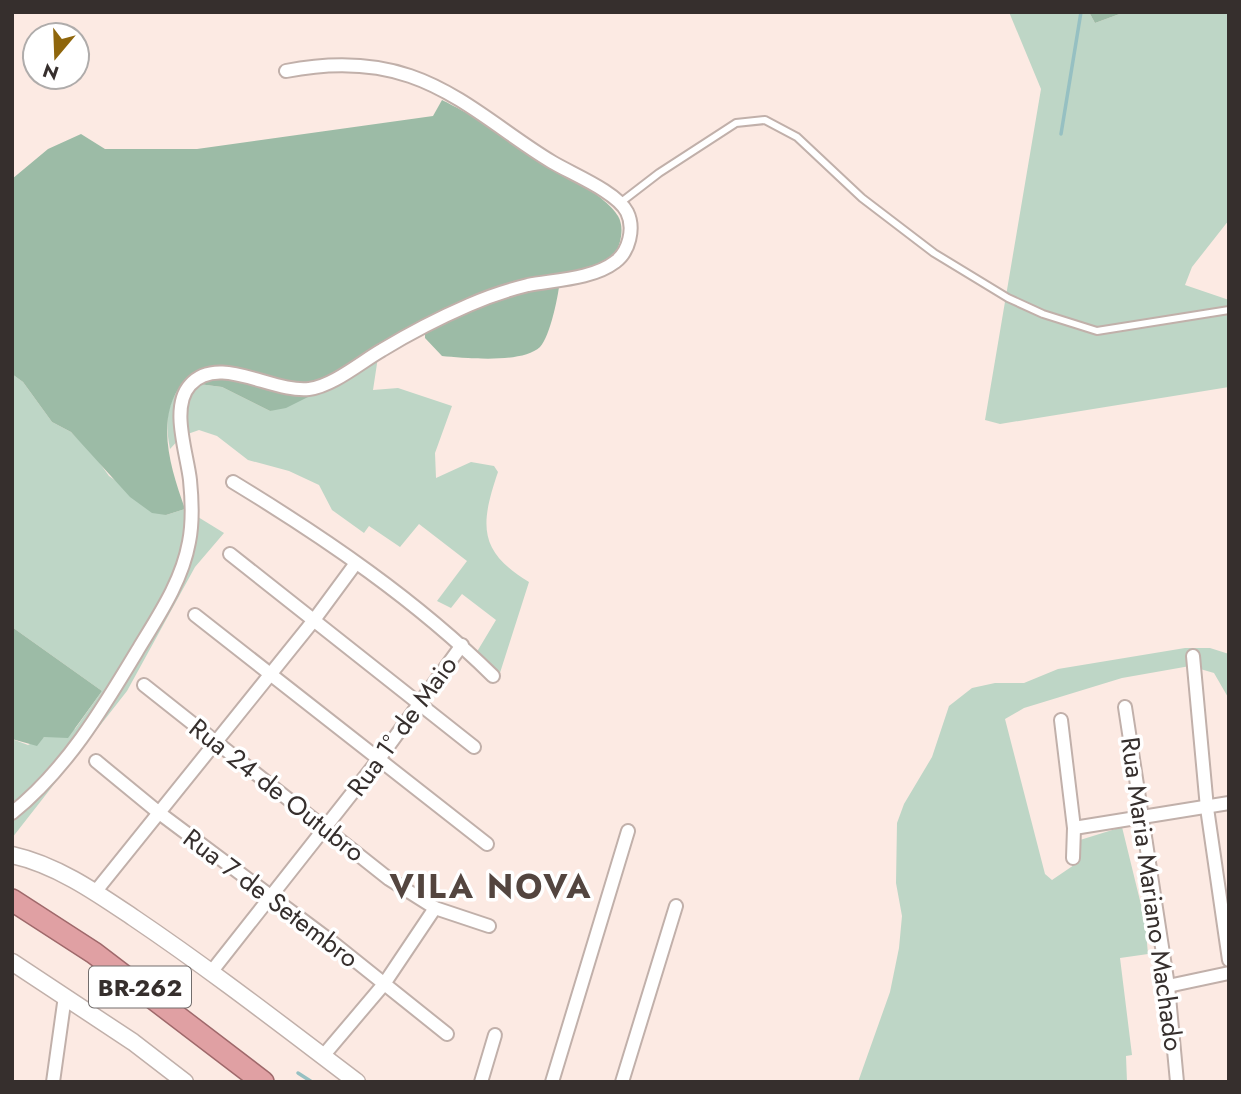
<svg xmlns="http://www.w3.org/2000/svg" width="1241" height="1094" font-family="Jost,sans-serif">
  <rect width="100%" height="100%" fill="#fceae3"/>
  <!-- green -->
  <g fill="#bed6c6">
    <polygon points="1009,12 1089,12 1095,23 1125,12 1229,12 1229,220 1192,267 1185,285 1229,300 1229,387 1000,424 985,420 1041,89"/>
    <path d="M378,357l-5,33 25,-2 54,18 -17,47 1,25 35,-16 23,4 4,6c-18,53 -20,79 31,110l-31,97 -23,-24 21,-35 -34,-26 -11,14 -14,-7 30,-40 -48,-37 -19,23 -31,-21 -5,7 -32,-23 -13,-25 -30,-14 -41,-11 -31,-24 -18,-6 -17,6 -12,13c-5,-26 -4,-45 13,-67l39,5 48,24z"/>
    <polygon points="12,374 23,382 52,422 71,432 94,455 109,476 166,515 185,509 224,533 195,567 127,691 12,838 12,739 28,745 44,737 75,729 102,691 12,627"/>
    <polygon points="1185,648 1210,648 1229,654 1229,699 1214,673 1190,666 1122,678 1024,708 1005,719 1045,874 1052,880 1074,865 1080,840 1122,827 1145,921 1148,954 1120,958 1132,1055 1126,1056 1127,1082 858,1082 890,992 899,948 902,916 896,883 897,823 904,804 932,757 949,706 972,688 995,683 1024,683 1058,669"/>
  </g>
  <!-- forest -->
  <g fill="#9cbba6">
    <polygon points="1089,12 1125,12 1095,23"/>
    <path d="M442,100c31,15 163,90 176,116 8,14 1,33 -7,46l-51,16c-1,16 -10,59 -20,69 -18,17 -75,11 -98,9l-17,-18v-9l-113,66 -26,13 -16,3 -48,-24 -39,-5c-29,37 -12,87 2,127l-19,6 -14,-2 -22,-16 -59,-65 -19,-10 -29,-40 -11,-8v-195l36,-30 33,-15 24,15h92l236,-33z"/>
    <polygon points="12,627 102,691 68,738 44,737 37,746 12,739"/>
  </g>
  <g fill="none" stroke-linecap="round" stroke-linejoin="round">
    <!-- stream -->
    <g stroke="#96c0c2" stroke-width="3.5">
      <polyline points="1061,134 1081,12"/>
      <polyline points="298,1073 312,1082"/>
    </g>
    <defs>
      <polyline id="service" points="620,203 659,173 736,123 765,120 797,137 862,198 934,253 1008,298 1043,314 1097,331 1229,310"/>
      <g id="minor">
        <path d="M233,482c92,56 183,118 260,194"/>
        <polyline points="230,554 474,747"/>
        <polyline points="195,615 487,844"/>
        <polyline points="1193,656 1207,808 1229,960"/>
        <polyline points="144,685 389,879 435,908 489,926"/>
        <polyline points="1125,707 1168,986 1177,1082"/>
        <polyline points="1061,720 1074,828 1073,858"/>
        <polyline points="96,761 158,812 332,942 447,1034"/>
        <path d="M12,813c55,-44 91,-105 127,-165 20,-33 43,-67 50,-106 4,-20 3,-42 1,-62 -3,-27 -20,-73 0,-95 28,-32 82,8 119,4 24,-3 52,-27 73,-39 28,-17 57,-32 87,-45 18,-8 39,-15 59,-20 26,-5 65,-6 87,-23 14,-10 20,-34 12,-50 -10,-20 -55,-38 -75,-50 -47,-28 -89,-68 -142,-86 -41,-14 -83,-13 -124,-5"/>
        <polyline points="1074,828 1229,803"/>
        <polyline points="96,891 314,620 356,563"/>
        <polyline points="212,971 379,759 462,645"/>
        <polyline points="1168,986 1229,973"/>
        <polyline points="323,1056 384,984 435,908"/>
        <polyline points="53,1082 65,996"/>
        <polyline points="481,1082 495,1035"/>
        <polyline points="552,1082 628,831"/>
        <polyline points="622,1082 676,906"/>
      </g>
      <g id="tertiary">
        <path d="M12,855c45,10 85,38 122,63 77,52 149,108 223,164"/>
        <polyline points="12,962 133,1042 185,1082"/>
      </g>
      <polyline id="trunk" points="12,900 94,953 263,1082"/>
    </defs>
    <!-- service casing -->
    <use href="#service" stroke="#c1b0aa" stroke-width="10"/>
    <!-- minor casing -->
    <use href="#minor" stroke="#c1b0aa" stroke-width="16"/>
    <!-- tertiary casing -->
    <use href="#tertiary" stroke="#c1b0aa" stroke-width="19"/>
    <!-- trunk casing -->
    <use href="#trunk" stroke="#9f696b" stroke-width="24"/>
    <!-- service -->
    <use href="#service" stroke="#fff" stroke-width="6"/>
    <!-- minor -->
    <use href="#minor" stroke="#fff" stroke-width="12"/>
    <!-- tertiary -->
    <use href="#tertiary" stroke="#fff" stroke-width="16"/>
    <!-- trunk -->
    <use href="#trunk" stroke="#e0a0a3" stroke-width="21"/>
  </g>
  <g text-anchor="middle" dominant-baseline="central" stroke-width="7" stroke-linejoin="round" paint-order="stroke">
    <!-- shield labels -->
    <rect fill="#fff" stroke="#726d6c" stroke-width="2" x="89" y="966.5" width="102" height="41" rx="5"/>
    <g font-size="24" font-weight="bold" fill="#362f2d">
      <text x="140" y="987">BR-262</text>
    </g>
    <!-- street labels -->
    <g font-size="26" fill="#362f2d" stroke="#fff">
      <text transform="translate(402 726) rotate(-54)">Rua 1º de Maio</text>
      <text transform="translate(277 790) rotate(38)">Rua 24 de Outubro</text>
      <text transform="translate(1152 894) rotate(82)">Rua Maria Mariano Machado</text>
      <text transform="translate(271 898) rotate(37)">Rua 7 de Setembro</text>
    </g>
    <!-- district labels -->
    <g font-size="33" font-weight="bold" letter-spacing="2" fill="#53453f" stroke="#fff">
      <text x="491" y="886">VILA NOVA</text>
    </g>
  </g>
  <!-- border -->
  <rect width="1241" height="1094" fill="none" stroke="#362f2d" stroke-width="28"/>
  <!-- north arrow -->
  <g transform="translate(56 56) rotate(199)"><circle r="33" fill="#ffffff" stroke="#afacab" stroke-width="2"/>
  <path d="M0-5L12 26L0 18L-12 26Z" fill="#8f660c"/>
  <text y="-10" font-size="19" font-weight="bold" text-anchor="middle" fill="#362f2d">N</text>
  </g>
</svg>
